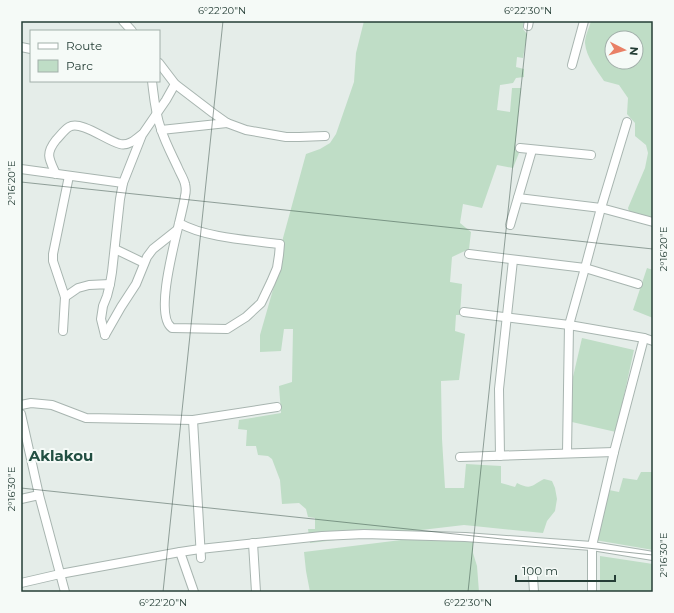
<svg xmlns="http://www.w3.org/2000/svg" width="674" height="613" font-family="Montserrat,sans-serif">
  <rect width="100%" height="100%" fill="#e5ede9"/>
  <!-- green -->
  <g fill="#bfddc6" fill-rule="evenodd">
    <path d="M364,21h157l3,1 -1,7 4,5 -4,24 -6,-1 -1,10 8,2v8l-8,1 -3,5 -13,2 -3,25 13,2 2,-24h9l-6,60 4,5 -6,15 -16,-3 -15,43 -19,-4 -3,19 11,9 -2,17 -17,8 -2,25 12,2 -2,31h-4l-1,16 10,3 -6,46 -18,1 1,58 3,49h19l2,-24 35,2v17l14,4 2,-4c14,7 14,3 27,-4l8,2 3,7 2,11 -2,12 -8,10 -4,12 -79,-8 -154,18 -2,-14h7v-11l-7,-1 -2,-8 -7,-6 -17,1 -2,-24 -8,-21 -4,-3 -10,-1 -2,-9h-10l1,-16 -9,-1 1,-9 42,-7 -2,-27 13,-4 1,-53h-9l-3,22 -21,1v-17l20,-70 3,-27 23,-84 14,-5 10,-6 6,-9 18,-52 2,-29z"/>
    <path d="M591,21h62v204l-22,-7 -3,-10 17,-40 3,-15 -2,-8 -11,-9v-13l-8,-9 1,-16 -9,-13 -15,-4c-7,-11 -18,-24 -19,-38 0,-7 4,-15 6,-22zM612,38h24v24h-24z"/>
    <polygon points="647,268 653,270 653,318 633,310"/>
    <polygon points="582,338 634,350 616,432 563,420"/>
    <polygon points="641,472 653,472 653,550 595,540 609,490 619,492 623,478 637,480"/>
    <polygon points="466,532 473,534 473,553 477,566 479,592 310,592 306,571 304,552"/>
    <polygon points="600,556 653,564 653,592 600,592"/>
  </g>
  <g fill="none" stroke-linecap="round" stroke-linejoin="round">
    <defs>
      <g id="minor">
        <polyline points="123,21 132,31"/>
        <polyline points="528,26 529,21"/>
        <polyline points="21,47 31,49"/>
        <polyline points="159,63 175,84 213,113 227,123 246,130 286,137 299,137 325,136"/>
        <polyline points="572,65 584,21"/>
        <path d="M152,81c2,16 3,32 9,48 4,13 11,26 17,39 2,5 6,11 7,16 1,4 1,8 0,12 -3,23 -34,118 -13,132l55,1 19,-12 15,-14 10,-21 6,-14 2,-13 1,-11c-31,-4 -74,-6 -101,-21"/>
        <polyline points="161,130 227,123"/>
        <polyline points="520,148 591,155"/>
        <polyline points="21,169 123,183"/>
        <path d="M56,174c-7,-15 -11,-20 0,-34 4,-4 8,-10 13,-13 12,-7 38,14 51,17 8,2 15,-4 21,-9"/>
        <polyline points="518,198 601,208 653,222"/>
        <polyline points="510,225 532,150"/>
        <polyline points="115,249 144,263"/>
        <polyline points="469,254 585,268 638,284"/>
        <polyline points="110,284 112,272 120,199 123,183 142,135 166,100 175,84"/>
        <polyline points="65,297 78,288 89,285 110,284 107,296 103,306 101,319 105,335"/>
        <polyline points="464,312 569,325 644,338 653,341"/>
        <polyline points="63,331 65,297 53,261 53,254 69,176"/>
        <polyline points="105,335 121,307 136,284 147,257 153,249 177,230"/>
        <polyline points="21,405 31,403 52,405 86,418 193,420 277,407"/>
        <polyline points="21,414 39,495 65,592"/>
        <polyline points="193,420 201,558"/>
        <polyline points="567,453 569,325 585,268 601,208 627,122"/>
        <polyline points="500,456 499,389 513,260"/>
        <polyline points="460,457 614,452"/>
        <polyline points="21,499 39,495"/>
        <polyline points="253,543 256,592"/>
        <polyline points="180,552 194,592"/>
        <polyline points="533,577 534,592"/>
        <polyline points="21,583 60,574 180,552 200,549 322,536 364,534 465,537 592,546 653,556"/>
        <polyline points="592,592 592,546 614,452 644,338"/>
      </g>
    </defs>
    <!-- minor casing -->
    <use href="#minor" stroke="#a8b5b0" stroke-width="10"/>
    <!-- minor -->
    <use href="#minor" stroke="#fff" stroke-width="8"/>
  </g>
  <!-- ticks -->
  <path fill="none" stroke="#253e36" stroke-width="1" stroke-opacity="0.45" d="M21,182l632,67M21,488l632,67M163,592l60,-571M468,592l60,-571"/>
  <g text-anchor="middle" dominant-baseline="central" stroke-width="4" stroke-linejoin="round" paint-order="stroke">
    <!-- quarter labels -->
    <g font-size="15" font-weight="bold" fill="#224f42" stroke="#f5faf7">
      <text x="61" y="455">Aklakou</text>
    </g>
  </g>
  <!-- border -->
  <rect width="674" height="613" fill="none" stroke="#f5faf7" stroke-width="44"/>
  <!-- legend -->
  <rect x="30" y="30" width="130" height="52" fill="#f5faf7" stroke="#a2afaa"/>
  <rect x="38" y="43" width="20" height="6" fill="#ffffff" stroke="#a2afaa"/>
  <text x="66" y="50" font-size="12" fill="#253e36">Route</text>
  <rect x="38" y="60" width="20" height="12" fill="#bfddc6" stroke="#a2afaa"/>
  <text x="66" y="70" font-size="12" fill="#253e36">Parc</text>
  <!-- north arrow -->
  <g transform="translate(624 50) rotate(96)"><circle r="19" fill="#f5faf7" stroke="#a2afaa"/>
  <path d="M0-3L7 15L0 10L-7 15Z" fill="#e98066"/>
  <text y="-6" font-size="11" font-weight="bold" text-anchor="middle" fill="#253e36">N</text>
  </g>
  <!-- scale -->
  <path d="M516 575v6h99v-6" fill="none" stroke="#253e36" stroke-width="2"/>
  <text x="522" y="575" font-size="12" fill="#253e36" stroke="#f5faf7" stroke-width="3" paint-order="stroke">100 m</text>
  <rect x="22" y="22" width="630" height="569" fill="none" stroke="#253e36" stroke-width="1.5"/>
  <g font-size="10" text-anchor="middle" fill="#253e36">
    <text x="222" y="14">6°22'20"N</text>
    <text x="528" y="14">6°22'30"N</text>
    <text transform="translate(11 183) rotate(-90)" y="4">2°16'20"E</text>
    <text transform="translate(663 249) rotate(-90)" y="4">2°16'20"E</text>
    <text transform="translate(11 489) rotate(-90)" y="4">2°16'30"E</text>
    <text transform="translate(663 555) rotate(-90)" y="4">2°16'30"E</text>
    <text x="163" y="606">6°22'20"N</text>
    <text x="468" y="606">6°22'30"N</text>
  </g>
</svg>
